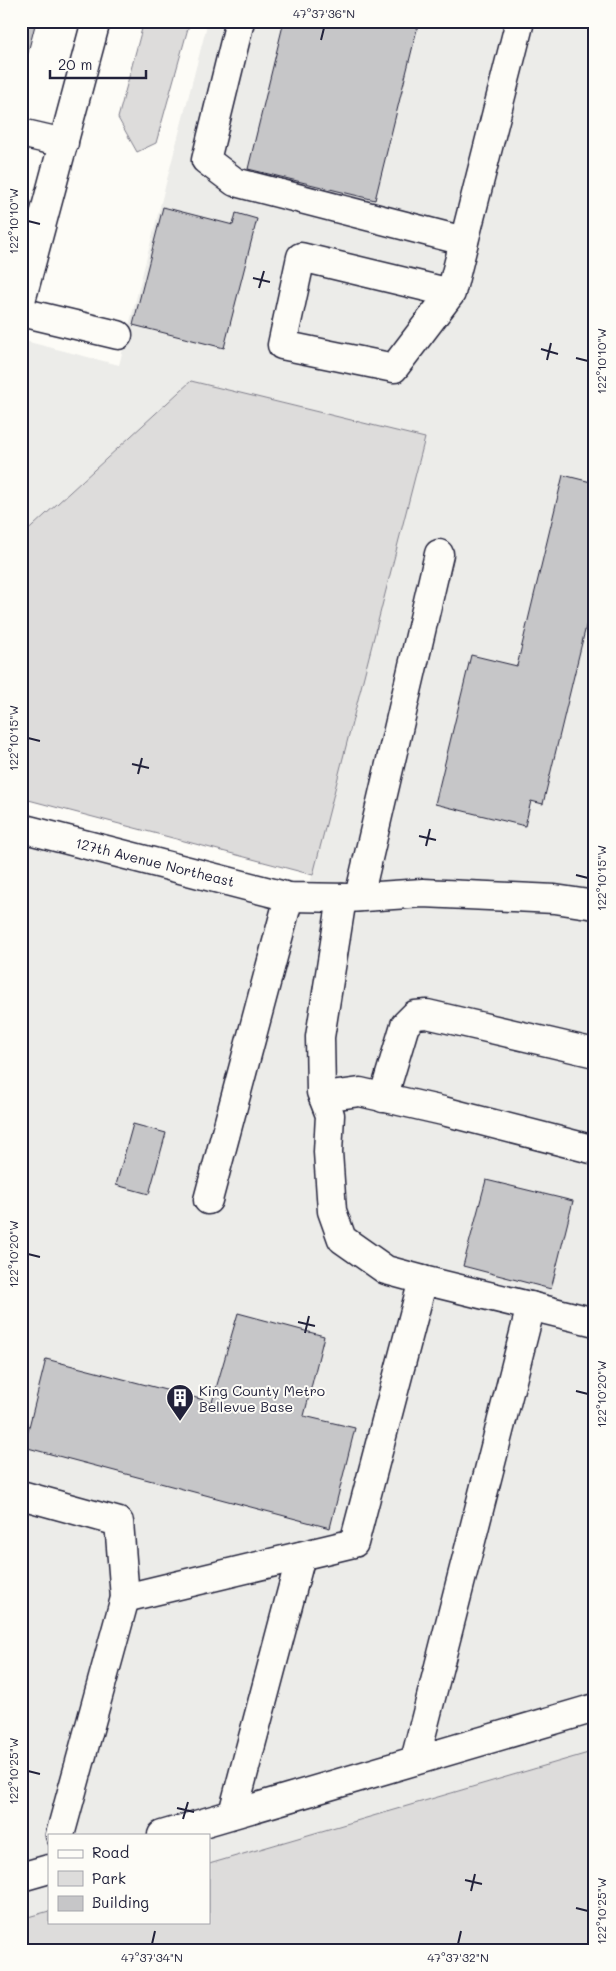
<svg xmlns="http://www.w3.org/2000/svg" width="616" height="1971" font-family="Mali,sans-serif">
  <rect width="100%" height="100%" fill="#fdfcf7"/>
  <filter id="ink" filterUnits="userSpaceOnUse"><feTurbulence type="fractalNoise" baseFrequency=".02" numOctaves="2"/><feDisplacementMap in="SourceGraphic" scale="10" xChannelSelector="R" yChannelSelector="G"/><feConvolveMatrix kernelMatrix="1 2 1 2 8 2 1 2 1" color-interpolation-filters="sRGB"/></filter>
  <g filter="url(#ink)">
    <!-- built -->
    <polygon fill="#ecece9" points="208,21 595,21 595,1751 209,1864 209,1835 49,1835 49,1911 21,1919 21,837 304,907 425,438 191,381 21,537 21,340 119,365"/>
    <!-- green -->
    <g fill="#dddcdb" stroke="#807f8b">
      <polygon points="144,21 190,21 156,143 137,152 118,118"/>
      <polygon points="191,381 425,438 313,875 21,798 21,537"/>
      <polygon points="595,1751 595,1950 21,1950 21,1919 49,1911 49,1922 209,1922 209,1864"/>
    </g>
    <!-- building -->
    <g fill="#c6c6c8" stroke="#22223b">
      <polygon points="21,21 36,21 21,80"/>
      <polygon points="284,21 419,21 375,200 248,169"/>
      <polygon points="163,207 233,225 236,213 257,219 224,348 133,325"/>
      <polygon points="563,475 595,483 595,589 543,804 531,801 525,826 435,804 471,655 517,666"/>
      <polygon points="133,1124 166,1133 149,1194 116,1185"/>
      <polygon points="486,1180 573,1201 551,1289 463,1266"/>
      <polygon points="238,1313 324,1336 304,1416 355,1428 330,1528 24,1447 46,1359 212,1402"/>
    </g>
    <g fill="none" stroke-linecap="round" stroke-linejoin="round">
      <defs>
        <g id="minor">
          <polyline points="240,21 206,160 235,182 464,241"/>
          <polyline points="21,133 64,143"/>
          <polyline points="451,293 301,257 282,345 394,368 451,293 520,21"/>
          <polyline points="21,301 96,21"/>
          <polyline points="21,312 118,335"/>
          <polyline points="21,828 289,897 348,898 423,893 555,899 595,905"/>
          <polyline points="359,897 439,554"/>
          <polyline points="342,898 320,1037 321,1092 330,1115 328,1152 332,1211 342,1239 386,1270 423,1280"/>
          <polyline points="323,1097 360,1092 443,1111 595,1150"/>
          <polyline points="383,1098 405,1025 415,1015 427,1014 595,1053"/>
          <polyline points="208,1200 289,897"/>
          <polyline points="21,1495 119,1522 125,1598 60,1835"/>
          <polyline points="125,1598 354,1543 423,1280 595,1322"/>
          <polyline points="415,1760 531,1306"/>
          <polyline points="233,1813 301,1556"/>
          <polyline points="162,1835 595,1708"/>
          <polyline points="21,1877 49,1869"/>
        </g>
      </defs>
      <!-- minor casing -->
      <use href="#minor" stroke="#22223b" stroke-width="31"/>
      <!-- minor -->
      <use href="#minor" stroke="#fdfcf7" stroke-width="28"/>
    </g>
  </g>
  <!-- ticks -->
  <path fill="none" stroke="#22223b" stroke-width="2" d="M321,40l3,-12M28,221l12,3M253,278l17,4M259,288l5,-17M541,349l17,5M576,358l12,3M547,360l4,-17M28,738l12,3M132,764l17,4M138,774l4,-16M419,836l17,4M426,846l4,-17M576,875l12,3M28,1254l12,3M298,1322l17,4M305,1333l4,-17M576,1391l12,3M28,1771l12,3M177,1808l17,4M183,1819l5,-17M465,1880l17,4M471,1891l4,-17M576,1908l12,3M152,1944l3,-13M458,1944l3,-13"/>
  <!-- icons -->
  <defs>
    <symbol id="building-pin" viewBox="-11 -11 22 30"><path d="M0 17L-7.5 6A9.5 9.5 0 1 1 7.5 6Z" fill="#22223b" stroke="#fdfcf7"/><path d="M-4-6H4V6H1V3H-1V6H-4ZM-2.5-4.3h1.7v1.8h-1.7ZM.8-4.3h1.7v1.8H.8ZM-2.5-1h1.7V.8h-1.7ZM.8-1h1.7V.8H.8Z" fill="#fff"/></symbol>
  </defs>
  <g fill-rule="evenodd">
    <use href="#building-pin" x="164" y="1382" width="32" height="43"/>
  </g>
  <g text-anchor="middle" dominant-baseline="central" stroke-width="4" stroke-linejoin="round" paint-order="stroke">
    <!-- street labels -->
    <g font-size="14" fill="#22223b" stroke="#fdfcf7">
      <text transform="translate(155 862) rotate(14)">127th Avenue Northeast</text>
    </g>
    <!-- poi labels -->
    <g font-size="14" fill="#22223b" stroke="#fdfcf7" text-anchor="start">
      <text x="199" y="1390">King County Metro<tspan x="199" dy="16">Bellevue Base</tspan></text>
    </g>
  </g>
  <!-- margin -->
  <rect width="616" height="1971" fill="none" stroke="#fdfcf7" stroke-width="55"/>
  <!-- legend -->
  <rect x="48" y="1834" width="162" height="90" fill="#fdfcf7" stroke="#a5a5ac"/>
  <rect x="58" y="1850" width="25" height="8" fill="#fdfcf7" stroke="#a5a5ac"/>
  <text x="92" y="1858" font-size="15" fill="#22223b">Road</text>
  <rect x="58" y="1871" width="25" height="15" fill="#dddcdb" stroke="#a5a5ac"/>
  <text x="92" y="1884" font-size="15" fill="#22223b">Park</text>
  <rect x="58" y="1896" width="25" height="15" fill="#c6c6c8" stroke="#a5a5ac"/>
  <text x="92" y="1908" font-size="15" fill="#22223b">Building</text>
  <!-- scale -->
  <path d="M50 70v8h96v-8" fill="none" stroke="#22223b" stroke-width="2.5"/>
  <text x="58" y="70" font-size="15" fill="#22223b" stroke="#fdfcf7" stroke-width="4" paint-order="stroke">20 m</text>
  <rect x="28" y="28" width="560" height="1916" fill="none" stroke="#22223b" stroke-width="2"/>
  <g font-size="12" text-anchor="middle" fill="#22223b">
    <text x="324" y="18">47°37'36"N</text>
    <text transform="translate(14 221) rotate(-90)" y="4">122°10'10"W</text>
    <text transform="translate(602 361) rotate(-90)" y="4">122°10'10"W</text>
    <text transform="translate(14 738) rotate(-90)" y="4">122°10'15"W</text>
    <text transform="translate(602 878) rotate(-90)" y="4">122°10'15"W</text>
    <text transform="translate(14 1254) rotate(-90)" y="4">122°10'20"W</text>
    <text transform="translate(602 1394) rotate(-90)" y="4">122°10'20"W</text>
    <text transform="translate(14 1771) rotate(-90)" y="4">122°10'25"W</text>
    <text transform="translate(602 1911) rotate(-90)" y="4">122°10'25"W</text>
    <text x="152" y="1962">47°37'34"N</text>
    <text x="458" y="1962">47°37'32"N</text>
  </g>
</svg>
